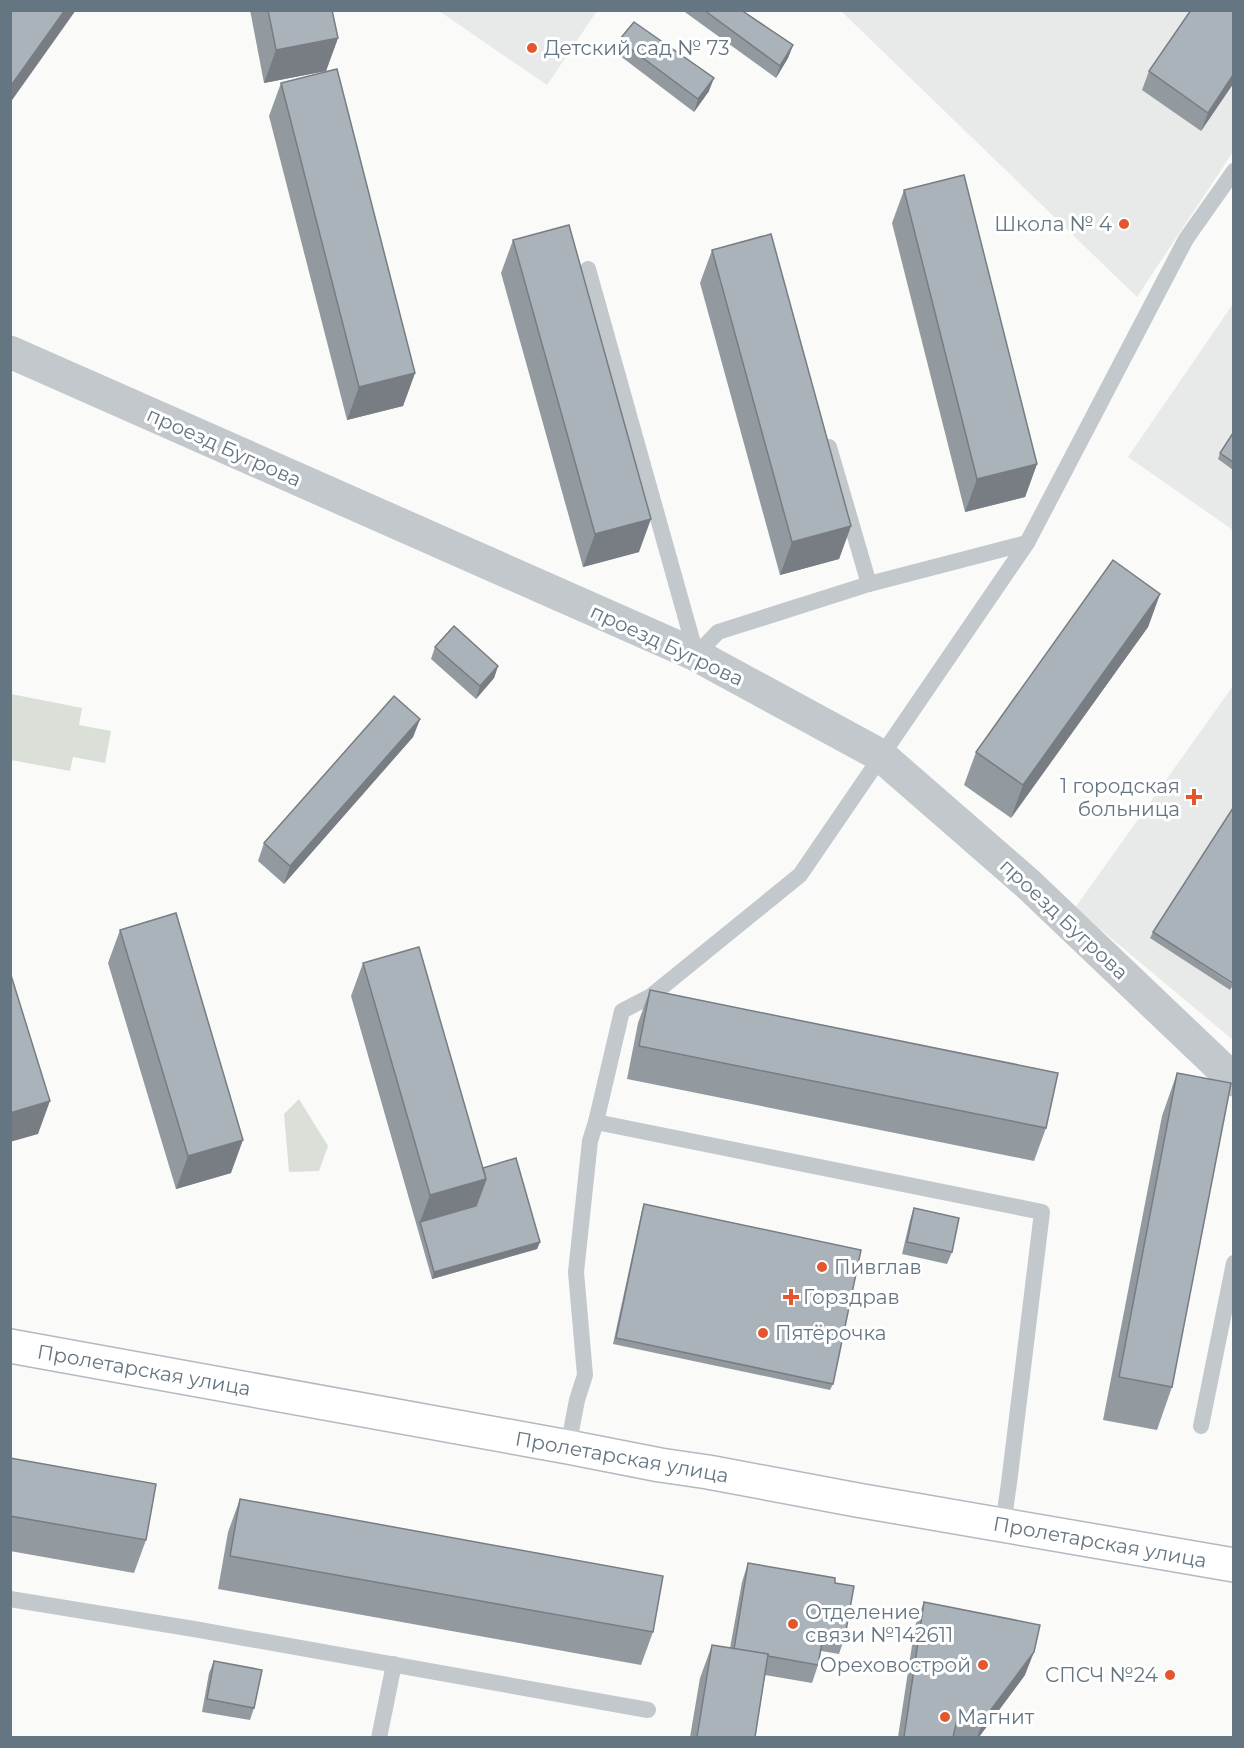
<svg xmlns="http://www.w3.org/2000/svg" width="1244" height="1748" font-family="Montserrat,sans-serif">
  <rect width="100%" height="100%" fill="#fafaf8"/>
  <!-- built -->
  <g fill="#e8e9e9">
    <polygon points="439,11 597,11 547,85"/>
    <polygon points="841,11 1233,11 1233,152 1137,297"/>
    <polygon points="1233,304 1233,530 1128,457"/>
    <polygon points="1233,686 1233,1040 1075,908"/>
  </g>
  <!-- green -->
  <g fill="#dadfd7">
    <polygon points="11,694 82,708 79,725 111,731 105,763 73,757 70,771 11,760"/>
    <polygon points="299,1099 328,1146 319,1171 289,1172 284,1114"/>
  </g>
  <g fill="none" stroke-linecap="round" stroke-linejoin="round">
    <defs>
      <polyline id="secondary" points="10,1346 568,1447 660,1465 708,1472 857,1500 1234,1565"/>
    </defs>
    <!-- secondary casing -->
    <use href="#secondary" stroke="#b3babf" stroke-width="36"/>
    <!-- lane -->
    <g stroke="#c3c8cc" stroke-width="16">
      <polyline points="588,269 696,654"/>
      <polyline points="829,447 869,584"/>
      <polyline points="696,655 718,632 869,584 1027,543"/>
      <polyline points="596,1122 1042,1212 1009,1483 1003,1525"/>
      <polyline points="1201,1426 1234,1263"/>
      <polyline points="568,1447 577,1400 585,1375 576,1272 590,1141 596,1122 622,1011 651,996 800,875 1027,543 1186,239 1234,171"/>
      <polyline points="10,1599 194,1629 648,1710"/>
      <polyline points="379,1738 394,1664"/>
    </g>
    <!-- street -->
    <polyline stroke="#c3c8cc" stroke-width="33" points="10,352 696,655 880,755 1027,883 1234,1080"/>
    <!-- secondary -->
    <use href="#secondary" stroke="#fff" stroke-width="33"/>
  </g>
  <!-- wall -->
  <g fill="#929a9f">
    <polygon points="250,10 332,10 338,38 326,71 264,83"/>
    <polygon points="682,10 741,10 793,45 788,58 776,78"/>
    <polygon points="619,40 709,91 694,112 615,52"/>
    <polygon points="1149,71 1233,84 1201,131 1142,90"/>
    <polygon points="281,83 415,373 403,406 347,420 269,116"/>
    <polygon points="904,190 1037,464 1025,497 965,512 892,223"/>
    <polygon points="513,240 639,552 583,567 501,273"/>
    <polygon points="712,250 851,526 839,559 780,575 700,283"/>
    <polygon points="1233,433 1233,470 1218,459 1220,453"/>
    <polygon points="1160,594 1148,627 1011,818 964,785 976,752"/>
    <polygon points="435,647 498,666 494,678 476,699 431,659"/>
    <polygon points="420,719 413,737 284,884 258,861 264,843"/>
    <polygon points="120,930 231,1173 176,1189 108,963"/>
    <polygon points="1153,932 1233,985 1230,990 1150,938"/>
    <polygon points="363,963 483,1168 540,1242 537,1249 432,1279 351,996"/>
    <polygon points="650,990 1046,1128 1034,1161 627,1079 638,1023"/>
    <polygon points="1177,1073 1172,1387 1157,1430 1103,1420 1162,1116"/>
    <polygon points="644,1204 833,1384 830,1390 613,1344 642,1210"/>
    <polygon points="914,1208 952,1252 947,1264 902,1254 910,1220"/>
    <polygon points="10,1458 146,1540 134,1573 10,1551"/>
    <polygon points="240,1499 653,1632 641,1665 218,1589 228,1532"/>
    <polygon points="748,1563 835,1583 845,1636 839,1654 821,1651 818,1665 812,1683 765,1675 755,1737 690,1737 700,1678 712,1645 730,1648 742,1582"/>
    <polygon points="924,1602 1025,1675 979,1737 898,1737 915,1626"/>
    <polygon points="214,1661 254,1708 250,1720 202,1712 209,1673"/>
  </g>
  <!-- shaded-wall -->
  <g fill="#777d82">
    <polygon points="65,10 76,10 10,103 10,87"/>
    <polygon points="338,38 326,71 264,83 276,50"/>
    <polygon points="793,45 788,58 776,78 780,66"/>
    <polygon points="1233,75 1233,84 1201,131 1208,113"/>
    <polygon points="714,78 709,91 694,112 698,99"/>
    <polygon points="415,373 403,406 347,420 359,387"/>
    <polygon points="1037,464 1025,497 965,512 977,479"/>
    <polygon points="651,519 639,552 583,567 595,534"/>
    <polygon points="851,526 839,559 780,575 792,542"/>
    <polygon points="1160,594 1148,627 1011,818 1023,785"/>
    <polygon points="498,666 494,678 476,699 480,686"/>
    <polygon points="420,719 413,737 284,884 290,866"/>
    <polygon points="50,1101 38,1134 10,1142 10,1113"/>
    <polygon points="243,1140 231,1173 176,1189 188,1156"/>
    <polygon points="486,1179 474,1212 420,1222 430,1195"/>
    <polygon points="540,1242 537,1249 432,1279 434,1272"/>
    <polygon points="1034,1652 1025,1675 979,1737 977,1737 984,1719"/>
  </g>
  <!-- building -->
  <g fill="#aab3b9" stroke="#777d82" stroke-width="1.5">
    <polygon points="10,10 65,10 10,87"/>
    <polygon points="268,10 332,10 338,38 276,50"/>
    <polygon points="704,10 741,10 793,45 780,66"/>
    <polygon points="1191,10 1233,10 1233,75 1208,113 1149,71"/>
    <polygon points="634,22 714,78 698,99 619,40"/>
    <polygon points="337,69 415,373 359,387 281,83"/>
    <polygon points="964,175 1037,464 977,479 904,190"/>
    <polygon points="569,225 651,519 595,534 513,240"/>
    <polygon points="771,234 851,526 792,542 712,250"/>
    <polygon points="1233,433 1233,462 1220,453"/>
    <polygon points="1113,560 1160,594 1023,785 976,752"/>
    <polygon points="454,626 498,666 480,686 435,647"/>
    <polygon points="394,696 420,719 290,866 264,843"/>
    <polygon points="1233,808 1233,982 1232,983 1153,932"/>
    <polygon points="176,913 243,1140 188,1156 120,930"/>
    <polygon points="419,947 486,1179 430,1195 363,963"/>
    <polygon points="10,972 50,1101 10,1113"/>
    <polygon points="650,990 1058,1073 1046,1128 639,1046"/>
    <polygon points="1177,1073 1231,1083 1172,1387 1119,1377"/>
    <polygon points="516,1158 540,1242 434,1272 420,1222 476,1206 486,1179 483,1168"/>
    <polygon points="644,1204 861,1250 833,1384 616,1338"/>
    <polygon points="914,1208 959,1218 952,1252 907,1242"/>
    <polygon points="10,1458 156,1484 146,1540 10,1516"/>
    <polygon points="240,1499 663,1576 653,1632 230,1556"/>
    <polygon points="748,1563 835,1578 835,1583 854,1586 845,1636 824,1632 818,1665 768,1656 768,1654 734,1649"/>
    <polygon points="924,1602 1040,1625 1034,1652 984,1719 958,1715 953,1737 904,1737"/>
    <polygon points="712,1645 768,1654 755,1737 697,1737"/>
    <polygon points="214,1661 262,1670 254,1708 207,1699"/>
  </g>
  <!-- markers -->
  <g fill="#e4572e" stroke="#fff" stroke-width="2">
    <circle cx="532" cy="48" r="6"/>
    <circle cx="1124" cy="224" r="6"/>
    <path d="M1191 788h6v6h6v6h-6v6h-6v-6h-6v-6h6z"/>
    <circle cx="822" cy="1267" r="6"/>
    <path d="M788 1288h6v6h6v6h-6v6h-6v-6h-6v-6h6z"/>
    <circle cx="763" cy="1333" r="6"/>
    <circle cx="793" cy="1624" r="6"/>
    <circle cx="983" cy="1665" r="6"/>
    <circle cx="1170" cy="1675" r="6"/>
    <circle cx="945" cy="1717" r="6"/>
  </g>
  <g text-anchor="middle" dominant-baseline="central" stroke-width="6" stroke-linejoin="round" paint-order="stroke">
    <!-- poi labels -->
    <g font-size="20" fill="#657683" stroke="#fff" text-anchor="start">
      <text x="544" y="48">Детский сад № 73</text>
      <text x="1112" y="224" text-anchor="end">Школа № 4</text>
      <text x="1180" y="786" text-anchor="end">1 городская<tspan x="1180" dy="23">больница</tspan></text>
      <text x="834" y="1267">Пивглав</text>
      <text x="803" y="1297">Горздрав</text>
      <text x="775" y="1333">Пятёрочка</text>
      <text x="805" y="1612">Отделение<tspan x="805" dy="23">связи №142611</tspan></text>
      <text x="971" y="1665" text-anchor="end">Ореховострой</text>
      <text x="1158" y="1675" text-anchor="end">СПСЧ №24</text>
      <text x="957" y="1717">Магнит</text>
    </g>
    <!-- street labels -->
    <g font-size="20" fill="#657683" stroke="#fff">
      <text transform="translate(224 447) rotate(24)">проезд Бугрова</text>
      <text transform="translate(667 645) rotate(25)">проезд Бугрова</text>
      <text transform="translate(1064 919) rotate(43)">проезд Бугрова</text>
      <text transform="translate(144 1370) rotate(10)">Пролетарская улица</text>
      <text transform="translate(622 1457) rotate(10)">Пролетарская улица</text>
      <text transform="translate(1100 1542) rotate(10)">Пролетарская улица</text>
    </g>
  </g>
  <!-- border -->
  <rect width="1244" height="1748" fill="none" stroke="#657683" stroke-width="24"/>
</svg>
